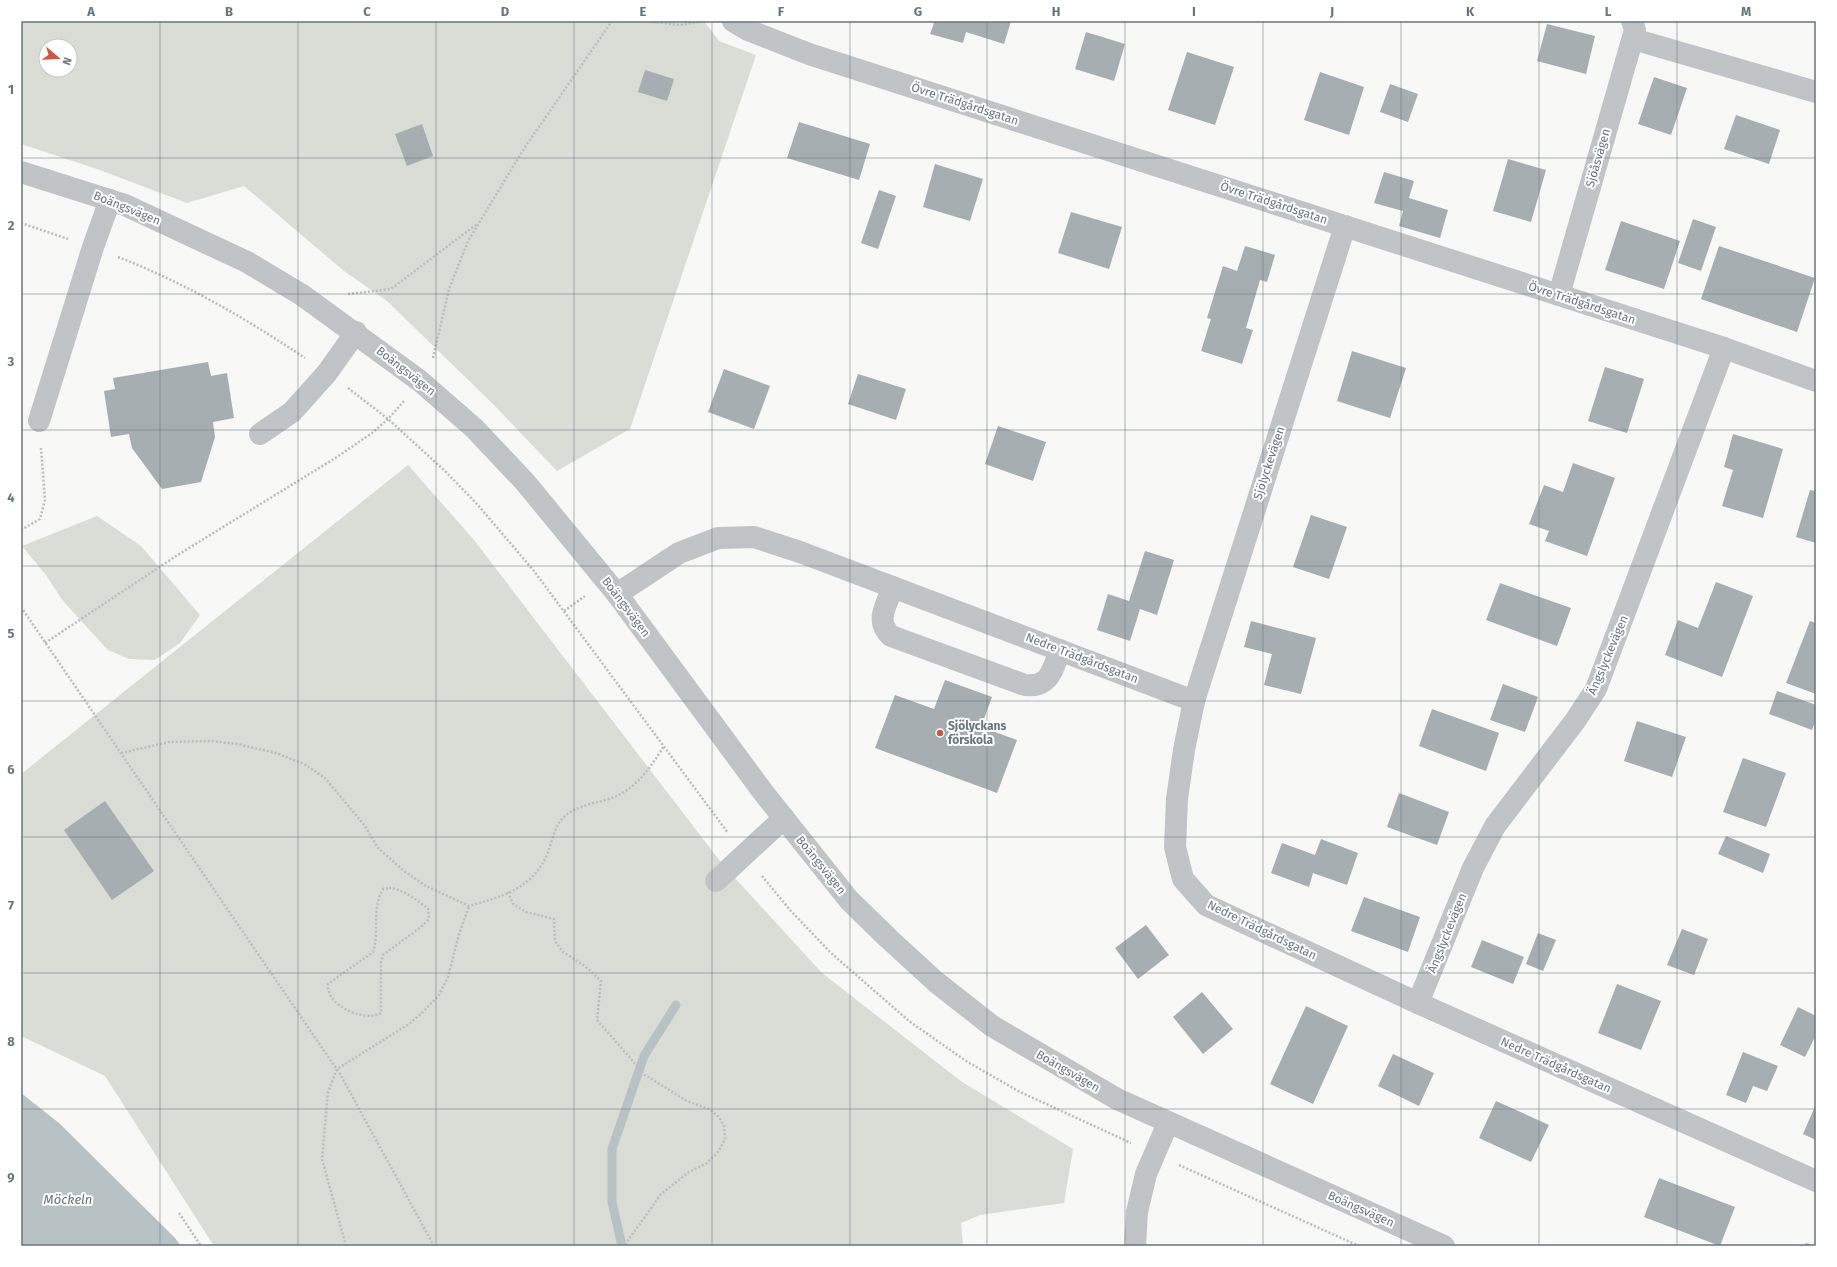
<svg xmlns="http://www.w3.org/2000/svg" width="1837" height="1267" font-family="'Fira Sans',sans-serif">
  <rect width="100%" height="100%" fill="#f8f8f6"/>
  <!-- green -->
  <g fill="#d9ddd6" fill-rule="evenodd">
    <path d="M21,21h683l15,20 37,14 -126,374 -73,42 -63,-66 -107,-104 -43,-30 -100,-85 -57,17 -90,-34 -76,-25zM46,46h24v24h-24z"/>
    <polygon points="408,465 474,540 723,865 822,973 962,1082 1073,1149 1064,1203 980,1215 961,1223 963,1246 214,1246 105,1076 21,1036 21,774"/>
    <polygon points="97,516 141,546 200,615 180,643 155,660 129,659 108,650 63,601 46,575 22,546"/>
  </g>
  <!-- water -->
  <polygon fill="#b8c2c5" points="21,1093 59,1123 175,1238 181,1246 21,1246"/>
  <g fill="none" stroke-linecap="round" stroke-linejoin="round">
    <!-- stream -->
    <polyline stroke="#b8c2c5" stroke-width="9" points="622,1246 612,1202 612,1149 644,1056 676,1005"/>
  </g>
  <!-- building -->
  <g fill="#a6aeb2">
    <polygon points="929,21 1011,21 1004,44 966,32 963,43 930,34 934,23"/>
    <polygon points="1547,24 1595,36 1586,74 1537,61"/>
    <polygon points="1086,32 1125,44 1114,81 1075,69"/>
    <polygon points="1187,52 1234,67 1215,125 1168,110"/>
    <polygon points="645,70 674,79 667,101 638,92"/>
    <polygon points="1320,72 1364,87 1349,135 1304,120"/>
    <polygon points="1654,77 1687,88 1671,135 1638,124"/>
    <polygon points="1390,84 1418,94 1408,122 1380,112"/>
    <polygon points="1736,115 1780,130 1769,164 1724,149"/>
    <polygon points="799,122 870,144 859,180 787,158"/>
    <polygon points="422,124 433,156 407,166 395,134"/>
    <polygon points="1508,159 1546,170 1531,222 1493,211"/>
    <polygon points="935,164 983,179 970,221 923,207"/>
    <polygon points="1384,172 1414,181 1409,198 1448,210 1440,238 1399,226 1403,211 1374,203"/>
    <polygon points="879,190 896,196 878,249 861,243"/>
    <polygon points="1071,212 1122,227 1109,269 1058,253"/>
    <polygon points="1693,219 1716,227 1701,271 1678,263"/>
    <polygon points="1621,221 1680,241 1664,289 1605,270"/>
    <polygon points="1245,246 1275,255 1267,282 1260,280 1246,328 1253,330 1242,364 1201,351 1211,319 1207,318 1223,266 1237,271"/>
    <polygon points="1719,246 1815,278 1797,332 1701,299"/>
    <polygon points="1352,351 1406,368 1390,418 1337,401"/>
    <polygon points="208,362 211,376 227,373 234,418 213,422 215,437 201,482 162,489 132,448 129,434 111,437 104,391 115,389 113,378"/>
    <polygon points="1605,367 1644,379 1627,433 1588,421"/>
    <polygon points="724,369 770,386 754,429 708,412"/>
    <polygon points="858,374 906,389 896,420 848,404"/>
    <polygon points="998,426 1046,442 1033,481 985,464"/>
    <polygon points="1733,434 1783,449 1763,518 1722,506 1733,470 1724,467"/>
    <polygon points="1573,463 1615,478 1587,556 1545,541 1549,531 1529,524 1544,485 1563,492"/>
    <polygon points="1810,490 1816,491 1816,543 1796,537"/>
    <polygon points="1311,515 1347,527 1329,579 1293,567"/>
    <polygon points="1145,551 1174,560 1157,615 1140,609 1130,641 1097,630 1108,594 1129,601"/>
    <polygon points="1716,582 1753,596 1722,677 1665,655 1678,620 1698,628"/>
    <polygon points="1500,583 1571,608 1557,646 1486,620"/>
    <polygon points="1251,621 1316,638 1301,694 1264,685 1272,654 1244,647"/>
    <polygon points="1810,621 1816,623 1816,694 1786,683"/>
    <polygon points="945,680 992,697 981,727 1017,740 997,793 875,748 895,695 934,709"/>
    <polygon points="1503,684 1538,697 1525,732 1490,720"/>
    <polygon points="1777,691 1816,705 1816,719 1812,730 1769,714"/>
    <polygon points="1432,709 1499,733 1486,771 1419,746"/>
    <polygon points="1637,721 1686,737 1672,777 1624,761"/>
    <polygon points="1743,758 1786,773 1766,827 1723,812"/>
    <polygon points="1399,793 1449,812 1437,845 1387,827"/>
    <polygon points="105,801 154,871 112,900 64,830"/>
    <polygon points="1726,836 1770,854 1763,873 1718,854"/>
    <polygon points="1321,839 1358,853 1347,885 1313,873 1309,887 1271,873 1282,843 1315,855"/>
    <polygon points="1364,897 1420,917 1408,952 1351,931"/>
    <polygon points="1146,925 1169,955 1138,979 1115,948"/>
    <polygon points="1682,929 1708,939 1694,975 1667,965"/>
    <polygon points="1538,933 1556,940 1543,971 1526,964"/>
    <polygon points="1482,940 1524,957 1513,984 1471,967"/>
    <polygon points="1617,984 1661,1001 1641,1050 1598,1033"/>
    <polygon points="1202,992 1233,1029 1203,1054 1173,1017"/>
    <polygon points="1306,1006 1348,1026 1313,1104 1270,1084"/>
    <polygon points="1798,1007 1816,1016 1816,1035 1805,1057 1780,1045"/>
    <polygon points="1743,1052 1778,1066 1767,1091 1753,1086 1746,1103 1726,1095"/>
    <polygon points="1393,1054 1434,1073 1419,1106 1378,1086"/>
    <polygon points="1496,1101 1549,1125 1531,1162 1479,1138"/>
    <polygon points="1816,1104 1816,1140 1803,1134"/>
    <polygon points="1659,1178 1735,1207 1720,1246 1644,1217"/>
    <polygon points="1806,1243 1814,1246 1804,1246"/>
  </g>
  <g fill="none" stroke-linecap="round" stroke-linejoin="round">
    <!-- path -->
    <g stroke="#babdbf" stroke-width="2.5" stroke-dasharray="2 2" stroke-linecap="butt">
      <polyline points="645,21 680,25 705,21"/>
      <polyline points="21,223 68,239"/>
      <path d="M118,257c67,26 127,61 187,101"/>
      <polyline points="348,294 391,289 477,224"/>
      <polyline points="433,358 449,289 468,241 525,147 612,21"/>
      <polyline points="348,388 388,419 445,471 477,504 534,571 728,833"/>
      <polyline points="21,530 40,519 45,500 41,448"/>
      <polyline points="21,607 340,1074 434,1246"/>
      <polyline points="564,611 585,596"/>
      <polyline points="45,643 176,556 337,457 372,433 388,419 404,401"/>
      <path d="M121,753l48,-11 43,-1 25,3 39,9 28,11 21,14 40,48 13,22 26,23 22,15 43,20c35,-10 65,-18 79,-54 4,-10 7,-27 15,-34 15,-16 43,-14 61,-26 17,-10 30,-30 40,-46"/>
      <polyline points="762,876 790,910 831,953 909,1021 966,1061 1018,1091 1131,1143"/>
      <path d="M389,888c12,0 30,13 39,21l1,10 -8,8 -38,28 -2,7v51c-16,10 -56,-8 -53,-29l45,-32c7,-21 -2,-43 10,-63z"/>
      <polyline points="508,892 513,904 526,912 554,919 555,941 563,952 585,966 601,981 597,1020 645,1075 687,1101 709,1109 719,1117 724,1126 725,1139 718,1152 707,1163 689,1172 661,1194 624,1246"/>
      <polyline points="1179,1165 1359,1246"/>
      <polyline points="179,1213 201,1246"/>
      <polyline points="346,1246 322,1159 328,1092 337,1069 409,1024 424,1011 439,995 448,977 459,934 469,906"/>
    </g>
    <!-- minor -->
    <g stroke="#c0c4c7" stroke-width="22">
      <polyline points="733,21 748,30 809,54 1724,348 1816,381"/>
      <polyline points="1633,39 1816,92"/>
      <polyline points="21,172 125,205 247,262 302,295 420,381 474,428 525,482 617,594 763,792 849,900 889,939 936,982 992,1026 1117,1099 1444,1246"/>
      <polyline points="1559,295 1635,30 1632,21"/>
      <polyline points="39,421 93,247 110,200"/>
      <polyline points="260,434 292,412 327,373 356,332"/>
      <path d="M893,587c-6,17 -19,34 -2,49l134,49c25,3 28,-16 35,-35"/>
      <polyline points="617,594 679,553 718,538 754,537 800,552 1194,701 1184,750 1177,799 1175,847 1183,879 1206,905 1418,1003 1816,1181"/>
      <polyline points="1194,701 1345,226"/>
      <polyline points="716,881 784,818"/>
      <polyline points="1418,1003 1473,868 1495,826 1575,721 1596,689 1724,348"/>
      <polyline points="1135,1246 1137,1212 1146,1174 1168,1123"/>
    </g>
  </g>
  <!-- grid -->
  <path fill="none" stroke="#66767d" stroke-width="1" stroke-opacity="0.55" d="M160,21v1225M298,21v1225M436,21v1225M574,21v1225M712,21v1225M850,21v1225M987,21v1225M1125,21v1225M1263,21v1225M1401,21v1225M1539,21v1225M1677,21v1225M21,158h1795M21,294h1795M21,430h1795M21,566h1795M21,701h1795M21,837h1795M21,973h1795M21,1109h1795"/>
  <!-- markers -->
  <circle fill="#cd5642" stroke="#fff" stroke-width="1.5" cx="940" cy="733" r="4"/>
  <g text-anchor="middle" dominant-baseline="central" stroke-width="4" stroke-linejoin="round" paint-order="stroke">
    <!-- street labels -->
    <g font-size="12" fill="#66767d" stroke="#fff">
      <text transform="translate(965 104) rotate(18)">Övre Trädgårdsgatan</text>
      <text transform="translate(1598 158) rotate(-74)">Sjöåsvägen</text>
      <text transform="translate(1274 203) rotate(18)">Övre Trädgårdsgatan</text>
      <text transform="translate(127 208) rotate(22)">Boängsvägen</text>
      <text transform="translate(1582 303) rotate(18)">Övre Trädgårdsgatan</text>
      <text transform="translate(406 371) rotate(38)">Boängsvägen</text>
      <text transform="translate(1269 463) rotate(-72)">Sjölyckevägen</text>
      <text transform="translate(626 607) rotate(53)">Boängsvägen</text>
      <text transform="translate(1608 655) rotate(-67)">Ängslyckevägen</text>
      <text transform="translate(1082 658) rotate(21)">Nedre Trädgårdsgatan</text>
      <text transform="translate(821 865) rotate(51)">Boängsvägen</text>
      <text transform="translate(1262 930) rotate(26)">Nedre Trädgårdsgatan</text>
      <text transform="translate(1447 933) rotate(-68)">Ängslyckevägen</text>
      <text transform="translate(1556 1065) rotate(24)">Nedre Trädgårdsgatan</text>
      <text transform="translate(1068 1071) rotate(30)">Boängsvägen</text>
      <text transform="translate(1361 1209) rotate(24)">Boängsvägen</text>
    </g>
    <!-- poi labels -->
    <g font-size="12" font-weight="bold" fill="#66767d" stroke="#fff" text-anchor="start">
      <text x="948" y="726">Sjölyckans<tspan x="948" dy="14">förskola</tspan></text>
    </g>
    <!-- water labels -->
    <g font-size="13" font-style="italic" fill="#627378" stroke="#fff">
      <text x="68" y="1199">Möckeln</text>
    </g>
  </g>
  <!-- border -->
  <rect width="1837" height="1267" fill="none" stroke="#ffffff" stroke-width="44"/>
  <!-- north arrow -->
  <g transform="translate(58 58) rotate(109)"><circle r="19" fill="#ffffff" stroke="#c2c8cb"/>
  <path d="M0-3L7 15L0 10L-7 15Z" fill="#cd5642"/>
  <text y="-6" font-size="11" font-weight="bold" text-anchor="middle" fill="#66767d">N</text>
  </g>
  <rect x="22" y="22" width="1793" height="1223" fill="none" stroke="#66767d" stroke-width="1.5"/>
  <g font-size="13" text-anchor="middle" font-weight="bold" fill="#66767d">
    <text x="91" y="16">A</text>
    <text x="229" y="16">B</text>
    <text x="367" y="16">C</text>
    <text x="505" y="16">D</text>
    <text x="643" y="16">E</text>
    <text x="781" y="16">F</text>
    <text x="918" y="16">G</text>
    <text x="1056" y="16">H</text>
    <text x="1194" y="16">I</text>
    <text x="1332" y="16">J</text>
    <text x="1470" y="16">K</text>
    <text x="1608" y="16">L</text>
    <text x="1746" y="16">M</text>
    <text x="11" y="94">1</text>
    <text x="11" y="230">2</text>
    <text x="11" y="366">3</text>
    <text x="11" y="502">4</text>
    <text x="11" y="638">5</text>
    <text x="11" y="774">6</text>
    <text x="11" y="910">7</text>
    <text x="11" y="1046">8</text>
    <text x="11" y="1182">9</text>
  </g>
</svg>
